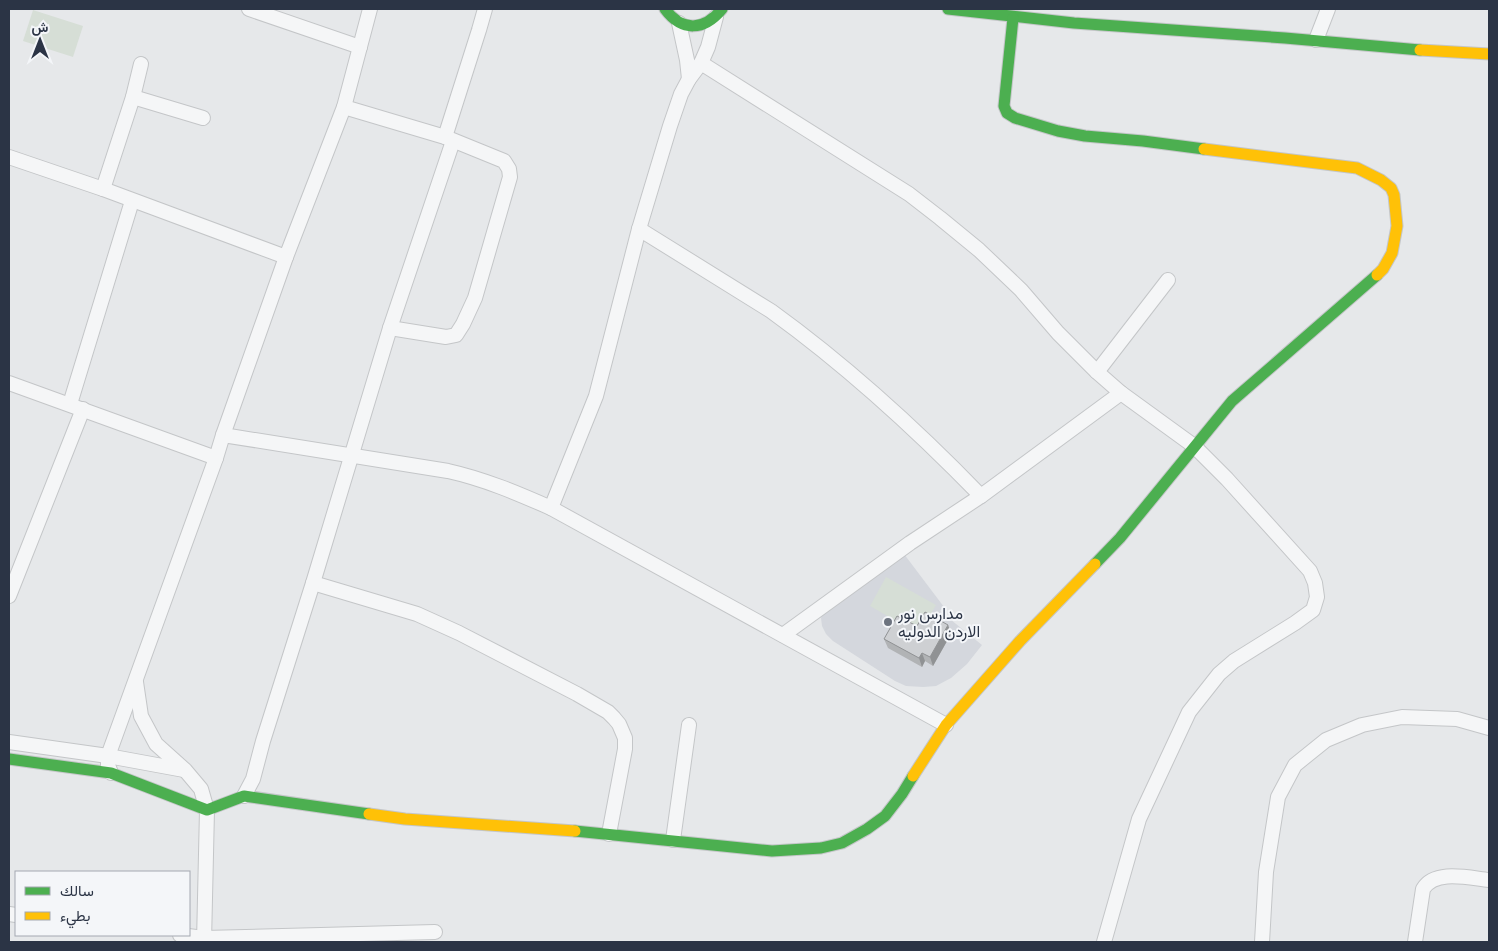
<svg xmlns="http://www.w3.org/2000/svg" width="1498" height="951" font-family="Roboto,Vazirmatn,sans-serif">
  <rect width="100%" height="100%" fill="#e6e8ea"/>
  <!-- built -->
  <polygon fill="#d4d7dd" points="904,554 944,607 940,611 982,645 967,664 951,678 936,686 923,687 906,686 895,681 833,641 826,634 822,626 821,618 824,611"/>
  <!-- green -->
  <g fill="#d6ded6">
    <polygon points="33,10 83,26 73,57 23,41"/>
    <polygon points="886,577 936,605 919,634 870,606"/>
  </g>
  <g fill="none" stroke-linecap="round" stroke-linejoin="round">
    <defs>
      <g id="street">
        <polyline points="249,9 360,47"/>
        <polyline points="679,23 687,60 689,79"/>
        <polyline points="1316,40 1328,9"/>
        <polyline points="701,63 909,194 940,218 979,250 1021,290 1058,333 1097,372 1121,393 1194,446 1227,479 1310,571 1315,583 1317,597 1313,610 1295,623 1234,661 1219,674 1189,712 1139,819 1104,942"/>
        <polyline points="133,97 203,118"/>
        <polyline points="344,107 445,137 504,161 509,169 510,177 475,298 463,324 456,335 446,337 390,328"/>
        <polyline points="445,137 479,30 485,9"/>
        <polyline points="9,157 103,189 286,257"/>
        <polyline points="103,189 133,97 141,64"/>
        <path d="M639,229l132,82c76,55 145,118 210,185l140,-103"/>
        <polyline points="1097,372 1168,280"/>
        <polyline points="9,383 216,458"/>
        <polyline points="70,404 132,201"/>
        <path d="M223,435l225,36c36,8 69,22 103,37l395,217"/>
        <polyline points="551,508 596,396 639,229 670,126 681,94 689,79 701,63 708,47 716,17"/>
        <polyline points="313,583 417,614 459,633 577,694 608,712 614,718 619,724 625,738 625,749 609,834"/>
        <polyline points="9,596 83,409"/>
        <polyline points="783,635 910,543 981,496"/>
        <polyline points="136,682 141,716 156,744 185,770 201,789 207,810 204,942"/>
        <polyline points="9,742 108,756 184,770"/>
        <polyline points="111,773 108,765 108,756 216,458 223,435 286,257 344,107 370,9"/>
        <polyline points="244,796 253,779 263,741 313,583 390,328 453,141"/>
        <polyline points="673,840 689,725"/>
        <polyline points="9,914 16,915"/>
        <polyline points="180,935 204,938 435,932"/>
        <polyline points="1262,942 1266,872 1278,797 1295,765 1326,740 1362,725 1402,717 1457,719 1489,728"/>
        <path d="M1415,942l8,-53c12,-20 46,-11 66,-9"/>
      </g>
      <g id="fast">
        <path d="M665,9c17,23 39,22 57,0"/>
        <polyline points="948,9 1074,23 1285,38 1420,50"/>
        <polyline points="1013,18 1004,106 1007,113 1015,118 1058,131 1085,136 1143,141 1204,149"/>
        <polyline points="1095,564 1120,538 1232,401 1377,275"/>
        <polyline points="9,759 111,773 207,810 244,796 369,814"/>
        <polyline points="575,831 772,851 821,848 842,843 867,829 885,816 902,794 913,776"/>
      </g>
      <g id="slow">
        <polyline points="1420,50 1489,54"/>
        <polyline points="1204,149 1357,168 1381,180 1391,188 1394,195 1397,226 1392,253 1383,269 1377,275"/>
        <polyline points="913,776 946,725 1020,641 1095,564"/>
        <polyline points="369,814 405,819 575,831"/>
      </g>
    </defs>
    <!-- street casing -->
    <use href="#street" stroke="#c4c6c8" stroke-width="16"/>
    <!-- fast casing -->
    <use href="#fast" stroke="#c4c6c8" stroke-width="13"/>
    <!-- slow casing -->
    <use href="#slow" stroke="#c4c6c8" stroke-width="13"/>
    <!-- street -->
    <use href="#street" stroke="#f5f6f7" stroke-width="14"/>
    <!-- fast -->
    <use href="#fast" stroke="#4caf50" stroke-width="11"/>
    <!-- slow -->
    <use href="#slow" stroke="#ffc107" stroke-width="11"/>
  </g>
  <!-- wall -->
  <polygon fill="#b1b3b5" points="948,625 951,634 933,666 925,661 922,667 888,648 884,639 917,626"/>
  <!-- shaded-wall -->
  <g fill="#909294">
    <polygon points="948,625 951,634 933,666 930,657"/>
    <polygon points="922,653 925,661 922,667 919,658"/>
  </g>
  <!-- building -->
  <polygon fill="#ced0d3" stroke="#909294" points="925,612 948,625 930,657 922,653 919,658 884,639 897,616 917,626"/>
  <!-- markers -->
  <circle fill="#6c737f" stroke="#f4f6f9" stroke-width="2" cx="888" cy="622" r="5"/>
  <g text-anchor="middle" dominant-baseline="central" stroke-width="4" stroke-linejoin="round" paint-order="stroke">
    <!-- poi labels -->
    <g font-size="16" fill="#2b3445" stroke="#f4f6f9" text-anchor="start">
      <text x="898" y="613">مدارس نور<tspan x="898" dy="18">الاردن الدوليه</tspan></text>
    </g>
  </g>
  <!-- border -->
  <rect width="1498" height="951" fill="none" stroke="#2b3445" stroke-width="20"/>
  <!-- legend -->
  <rect x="15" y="871" width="175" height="65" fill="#f4f6f9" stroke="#a4a8b1"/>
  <rect x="25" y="887" width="25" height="8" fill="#4caf50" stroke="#a4a8b1"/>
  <text x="60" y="896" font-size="15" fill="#2b3445">سالك</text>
  <rect x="25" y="912" width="25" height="8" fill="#ffc107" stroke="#a4a8b1"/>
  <text x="60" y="921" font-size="15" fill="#2b3445">بطيء</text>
  <!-- north arrow -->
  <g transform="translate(40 40)" stroke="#f4f6f9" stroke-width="4" paint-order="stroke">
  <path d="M0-4L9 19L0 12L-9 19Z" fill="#2b3445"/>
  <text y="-8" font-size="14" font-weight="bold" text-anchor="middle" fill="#2b3445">ش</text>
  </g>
</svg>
